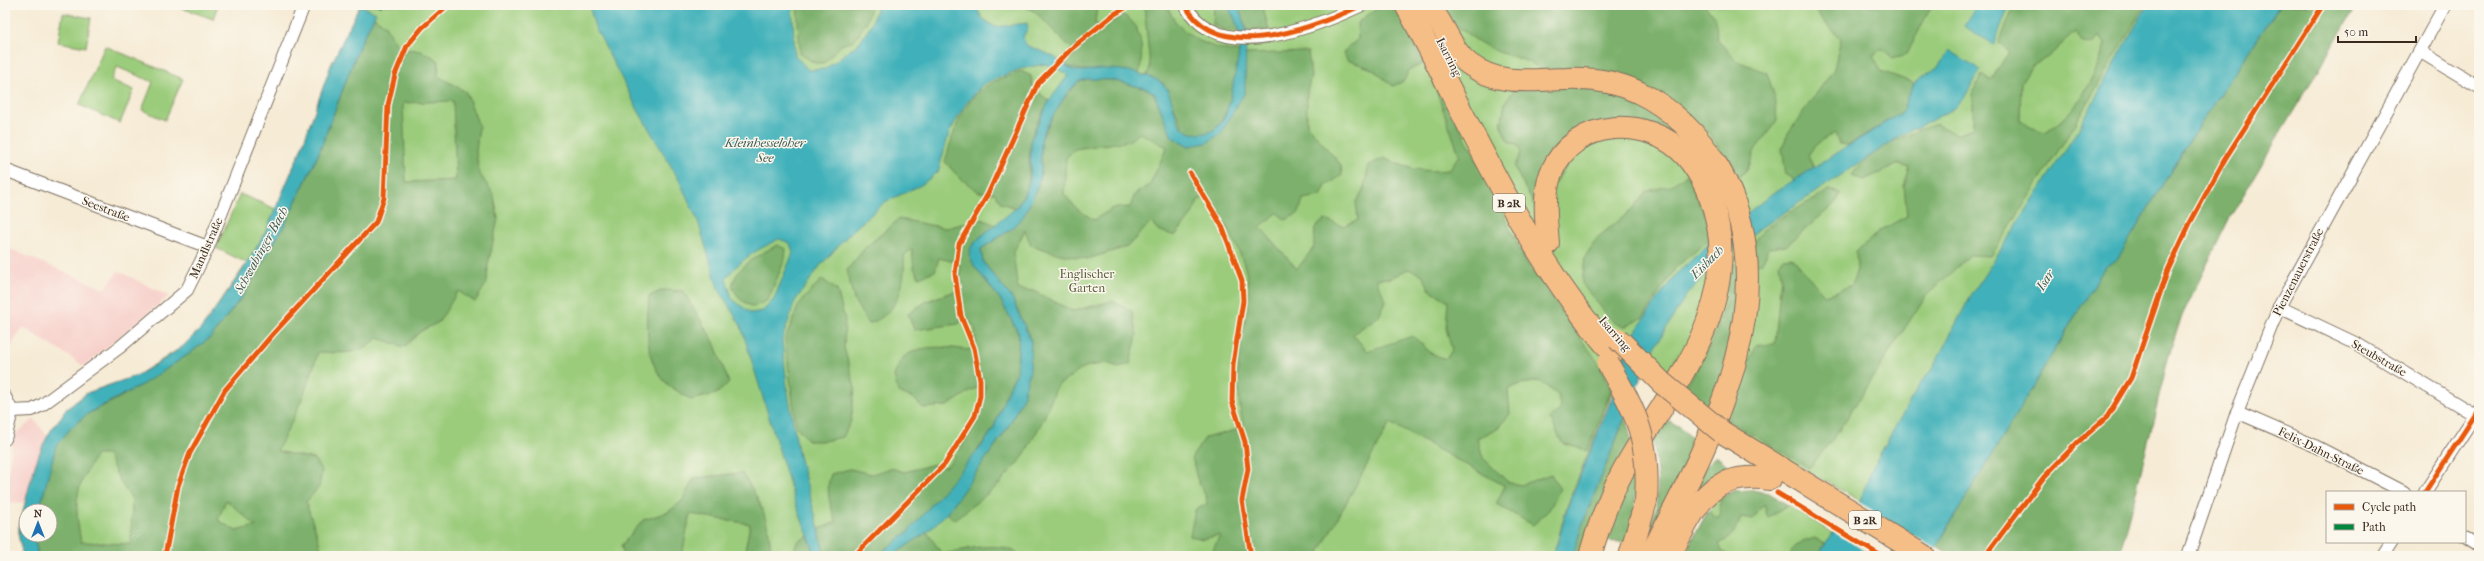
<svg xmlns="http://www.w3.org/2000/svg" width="2484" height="561" font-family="'IM FELL French Canon',serif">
  <rect width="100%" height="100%" fill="#fbf7ec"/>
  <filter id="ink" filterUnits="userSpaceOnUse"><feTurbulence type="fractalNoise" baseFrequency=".025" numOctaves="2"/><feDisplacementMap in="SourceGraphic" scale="8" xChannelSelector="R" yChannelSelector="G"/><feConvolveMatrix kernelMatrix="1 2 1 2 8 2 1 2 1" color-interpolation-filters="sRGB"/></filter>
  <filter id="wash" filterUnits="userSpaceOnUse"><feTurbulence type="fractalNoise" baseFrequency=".012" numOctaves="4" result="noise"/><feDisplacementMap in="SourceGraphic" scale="16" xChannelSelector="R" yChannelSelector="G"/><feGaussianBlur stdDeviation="0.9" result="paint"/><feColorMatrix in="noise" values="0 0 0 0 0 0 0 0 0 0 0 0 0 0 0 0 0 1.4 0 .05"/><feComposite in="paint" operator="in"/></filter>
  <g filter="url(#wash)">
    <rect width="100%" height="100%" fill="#f6ebd5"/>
    <!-- built -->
    <g fill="#f7d0cb">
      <polygon points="5,247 105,289 118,271 169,296 84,366 23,327 5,356"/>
      <polygon points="34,419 47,436 26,503 5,502 12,446 16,434"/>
    </g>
    <!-- green -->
    <g fill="#9bcc7c" stroke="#6b7b4d" fill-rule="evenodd">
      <polygon points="173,5 218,5 213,19"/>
      <path d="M360,5h1796l-294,497 -136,-78 -97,-83c-16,55 -39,107 -60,160 -7,18 -9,37 -17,55h-1529l-4,-18v-11c11,-39 16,-83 45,-113l-1,-2 24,-19 51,-18 44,-28 19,-18 46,-66 -31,-15 24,-54 36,15 26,-62 29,-82zM26,511h24v24h-24z"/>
      <polygon points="63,13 91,18 86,47 58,42"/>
      <polygon points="105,46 183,79 165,120 142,110 153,82 117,67 111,80 134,90 120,123 79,105"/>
      <polygon points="1750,490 1769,493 1833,533 1818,556 1698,556 1687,550 1708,511 1722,497"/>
    </g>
    <!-- forest -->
    <g fill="#7cb06c" stroke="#5c6d45" fill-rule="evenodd">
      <polygon points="797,5 872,5 866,23 854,41 841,45 824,63 815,63 800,54"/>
      <path d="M1020,5h77l-2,19 11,2 17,-11c20,9 21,40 16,59 -22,-5 -58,0 -74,-9l11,-12 -42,-42z"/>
      <path d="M1144,5h23c11,32 42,43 72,47 0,9 -3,18 -4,27 -6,27 -13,66 -50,53l-22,-49 -16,-7 3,-9z"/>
      <polygon points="1214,5 1226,5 1233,15 1240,30 1226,30 1213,25"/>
      <polygon points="1238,5 1262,5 1269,30 1246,30"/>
      <polygon points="1382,5 1397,5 1400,9 1423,64 1409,70 1404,81 1393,86 1372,69 1347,60 1343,52 1358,39 1357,23"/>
      <path d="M1436,5h269l11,15 1,21 9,7 9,12 32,13 7,22 3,25 -22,30 -7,19 -12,10 -26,-46 -49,-39 -118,-21c-10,-14 -34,-16 -49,-23 -23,-11 -42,-27 -58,-45z"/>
      <path d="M1815,5h117l-25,49 -14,4 -11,-9 -9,6 8,16 33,12 -12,29 -54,33 -9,-1 -4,-11c-12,6 -21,11 -27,23l6,12 -19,12 -9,-5 -4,-27 6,-15 46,-64 7,-31 -21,-20z"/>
      <path d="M2014,5h131l-69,118 -85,133 -21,-1 -45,42 -91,141 -25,30 -81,-48 17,-53 12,-22 18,-1 6,-68 -2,-12 5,-6 8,-1 33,39 27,-11 5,-16 -1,-17 25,-22 26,-14 -3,-30 6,-19 -11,-3 -35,16 -13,-4c19,-27 56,-43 86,-52l19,11 17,-7v-37l9,-16 9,5 18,-28 -10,-9zM2075,32l8,11 11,1 6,-9 5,9c-10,35 -27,68 -60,88l-16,-5 -9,-7 1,-37 11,-17 16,-9z"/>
      <polygon points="2280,5 2357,5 2229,219 2181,318 2168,359 2128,525 2118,556 1953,556 1937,546 2104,268 2118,258 2189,141"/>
      <path d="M374,17l10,7 17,27c16,-4 25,1 38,10l-1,15 28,16 13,34 -3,26 3,21 15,22 4,24 -10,46 -1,17 -12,20 -17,-11 -19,31 -18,9 -17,16 -26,-9c-20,18 -35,15 -60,14 -10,36 -24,67 -41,99l37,8 8,12 -3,16 -13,15c5,17 12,32 15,49h29l21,5h-333l-4,-21h16v-24h-11l16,-65 15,-17 17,-15 32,-16 70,-44 22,-17 33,-43 40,-68 34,-71 42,-111zM453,101l3,79 -50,2 -3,-79zM96,455h12l12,27 12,17 -1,45 -50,-2c-7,-41 -7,-51 15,-87zM226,500l30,26 -20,5 -18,-11z"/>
      <path d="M1308,52l3,24 -4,16v33l34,40 1,10 -16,11 -5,10 -18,3 -4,14 -13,7 -9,-7 -17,14 37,42 17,-22 1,-20 10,-7 18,6 15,-6 -2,-18 7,-11 6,-26 15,-7c21,10 40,15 65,12l8,-12 3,-1 -32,-90 50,95 48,100 76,106 9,23 -24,60 -25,-8 -12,-25 11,-9 -3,-14 -19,-14 -18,3 -13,5 2,25 -14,16 -19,8 6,20 25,24 13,3 30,-11 9,15 -11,21 -16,15 -37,-21 9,-18 -115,-63 -73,133h-107l10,-21 -17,4 -13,-3 5,-26 12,-6 -1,-7 -9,-18 -5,-22 13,-19 31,-8 7,-6c-4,-19 -6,-37 -5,-57 1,-28 13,-56 10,-85 -2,-24 -25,-62 -37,-83h-12l-8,17 -16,20 -17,-6 -7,-8 -24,25 -40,12 -28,-5 -28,-9 -6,-15 -12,23 5,36 15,2 40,20 39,-10 20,10 5,24 -7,29 -11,3 -13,-4 -21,4 -28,19 -14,34 -20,37 -27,30 -42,33 -7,-7 60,-84 15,-29 9,-59 -19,-43 -29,-36 -2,-13 30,-20 24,-36 6,-18v-35l16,-33 22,-26 9,-2 24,1 35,9 7,4 18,44 17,9 32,-13 23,-62 1,-17zM1140,133l27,14 -17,38 -15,9 -5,13 -17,1 -19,12 -17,-11 -13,-15 2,-36 9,-9 54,-8zM1408,269l15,6 6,14 19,12 -2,27 6,22 -6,9 -14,-5 -19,-18 -46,15 -14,-17 26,-18 7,-15 -10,-22 15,-1z"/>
      <path d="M1021,71l10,5 2,12 16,13c-6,12 -16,27 -18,40 -5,31 5,36 -15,67l-15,-5 -6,-10 -16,-1 -18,-13 -16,-17c7,-26 17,-61 41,-76 10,-6 24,-10 35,-15z"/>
      <polygon points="1555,84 1622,95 1646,105 1702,150 1597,125 1540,203 1534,205 1514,167 1521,153 1518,146 1508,141 1501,126 1505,102 1518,85"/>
      <polygon points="1686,175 1695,178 1695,194 1707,221 1709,240 1676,267 1644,317 1624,327 1613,322 1582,284 1585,257 1598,237 1631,211 1647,191 1670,186"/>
      <path d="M1829,190l11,3 -2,8 -52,45 -17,2 -7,15 -7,1c-1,-5 -3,-14 -2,-19 7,-22 58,-42 76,-55z"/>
      <path d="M899,219l47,9 35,-9 15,6 -17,13 -4,29 25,32 19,36 -2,37 -10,20 -14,38 -41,53 -44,49 -31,24h-53l-5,-27 17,-7c-6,-17 -11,-32 -5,-48l19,-5 22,5 19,-6 13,4 31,-8 11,3c20,-23 38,-50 39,-82l-13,5 -25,16 -24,2 -10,-10 -15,-6 -4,-16c2,-5 5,-13 8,-17 15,-16 47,-12 66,-9l8,-6 -1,-16 -9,-10 -8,6 -44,6 -6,-16 19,-13 34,-12 -2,-26 -20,-5 -4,13 -16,6 -5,-9 -2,-19 -8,6c2,29 -6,60 -36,69l-14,-24 -7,-30 18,-22z"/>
      <path d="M777,245l9,4 -1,10 -17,41 -15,7 -12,-7 -9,-13c5,-23 26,-31 45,-42z"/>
      <path d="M1738,264l2,41 -28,100 -11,-5 -16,-13c18,-25 32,-53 40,-82 3,-13 2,-27 5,-40z"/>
      <polygon points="822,279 837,290 845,320 844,347 855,388 851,421 843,437 824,441 809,441 796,426 785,340 799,304"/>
      <path d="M663,290l20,1 31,51 15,41 -13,11 -25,6c-6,-5 -15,-9 -21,-14 -27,-21 -23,-60 -21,-90z"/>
      <path d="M1626,415c8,41 18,88 -1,127l-34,-1 -5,15h-13l8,-28z"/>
      <polygon points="1664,418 1680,427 1695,441 1695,447 1641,550 1656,509 1658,482 1653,437"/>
      <polygon points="1716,456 1731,468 1723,477 1694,492 1707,464"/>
      <path d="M742,473c19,28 28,49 29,83h-27l6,-32 -60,-10 -8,42h-58l-3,-10 22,-26 25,-8 14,-11 12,-23z"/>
      <path d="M1750,490l19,3 18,12 -19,13 -4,-14 -11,15 -12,-2c-4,14 -10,21 -22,27l3,7 8,5h-32l-11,-6 21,-39 10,8 3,-6 -2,-7 3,-9 11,-6z"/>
      <path d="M927,532l15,22c25,-4 52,-14 76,-1l1,3h-127z"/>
      <polygon points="808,536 816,556 781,556 794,550 797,542"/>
      <polygon points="1815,538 1825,544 1818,556 1792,556 1790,551 1797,544"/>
    </g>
    <!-- water -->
    <g fill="#41b1ba" stroke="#3e6e6c" fill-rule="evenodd">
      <path d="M360,5l16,8 -16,31 -42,111 -34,71 -40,68 -33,43 -22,17 -46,30 -56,30 -17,15 -14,17 -17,65h-13v24h8l4,21h-15l-4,-18v-11c11,-39 16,-83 45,-113l-1,-2 24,-19 51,-18 27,-16 17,-12 19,-18 42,-59 23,-39 36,-84 29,-82z"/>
      <path d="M589,5h203l3,50 13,15 17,-1 33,-25 12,-17 8,-22h97l7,13 13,9 32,-4 1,5 -5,9 3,8c9,4 19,7 28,12 6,4 13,10 20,13 10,3 23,-2 33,-1 15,0 34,4 48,10 29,11 8,61 51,54 21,-4 25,-37 28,-54 6,-29 11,-49 -8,-74h12l8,25 -1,62 -24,41 -14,10 -18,3 -17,-9 -18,-44 -7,-4 -35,-9 -24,-1 -9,2 -12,12 -23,38 -3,9v35l-6,18 -11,23 -13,13 -30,20 2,13 29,36 19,43 -1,30 -8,29 -15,29 -60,84 -20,19 -35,24h-15l31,-24 72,-84 13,-18 14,-38 10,-20 2,-38 -19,-35 -25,-32 -6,-12 2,-8 8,-9 37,-30 10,-16 4,-13 1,-40 18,-38 18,-24v-3l-21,-10 -23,4 -40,16 -18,21 -16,28 -11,39 -17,13 -36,17 -35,31 -30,33 -25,35 -13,39 5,47 12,69 20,73 5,27h-8l-21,-54 -54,-176 -23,-38 -20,-67 -20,-43 -39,-66 -44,-85zM779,239l11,4 3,10 -19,46 -11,12 -12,2 -19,-14 -6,-21c15,-19 32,-29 53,-39z"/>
      <polygon points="1978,5 2009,5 1994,45 1964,26"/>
      <polygon points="2147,5 2280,5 2189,141 2118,258 2104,268 1931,556 1818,556 1833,533 1859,503 1873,466 1919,385 1932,369 1970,297 2075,135"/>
      <polygon points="1949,50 1981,70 1964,98 1954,108 1916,129 1911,129 1758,230 1713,266 1685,297 1648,359 1581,528 1573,556 1552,556 1558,542 1567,508 1614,393 1629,341 1675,275 1709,244 1769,196 1902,112 1914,83 1939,66"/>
    </g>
    <!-- pier -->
    <polygon fill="#f6ebd5" points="1857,501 1937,550 1933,556 1874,556 1832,531"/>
  </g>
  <g filter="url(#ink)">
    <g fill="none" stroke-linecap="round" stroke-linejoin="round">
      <defs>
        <g id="street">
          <path d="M1185,5c34,61 130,22 177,0"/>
          <polyline points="2421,52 2479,87"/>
          <polyline points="5,170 208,247"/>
          <polyline points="2279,307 2357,344 2475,415"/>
          <polyline points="5,397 12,411"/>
          <polyline points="12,411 32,410 42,405 120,347 187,290 208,247 304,5"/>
          <polyline points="2237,412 2313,445 2404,492"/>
          <polyline points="5,439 12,411"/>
          <polyline points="2425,492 2479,409"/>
          <polyline points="2465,537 2479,546"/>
          <polyline points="2188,556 2237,412 2279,307 2445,5"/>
          <polyline points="2383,556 2392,542"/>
        </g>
        <g id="highway">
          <path d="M1406,5c65,119 117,246 207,348"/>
          <path d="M1426,5c19,16 23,44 43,59 31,23 63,15 98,15 24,-1 49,3 71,13 35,17 62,45 81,77 72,125 -10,274 -69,387"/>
          <path d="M1548,243c-2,-23 -5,-48 3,-70 23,-56 98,-58 135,-17 17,20 27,44 32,70 17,93 -53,169 -95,245 -14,26 -25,57 -33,85"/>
          <polyline points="1722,432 1924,556"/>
          <polyline points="1630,556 1646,501"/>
          <path d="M1669,556c27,-48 37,-86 101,-77"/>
        </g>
      </defs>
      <!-- street casing -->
      <use href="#street" stroke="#7c6e5e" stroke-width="14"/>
      <!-- highway casing -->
      <use href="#highway" stroke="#7c6e5e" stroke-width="24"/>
      <!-- street -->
      <use href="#street" stroke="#fff" stroke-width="12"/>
      <!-- highway -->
      <use href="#highway" stroke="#f6be87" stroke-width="22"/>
      <defs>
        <g id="highway-bridge">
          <polyline points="1618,339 1662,383 1722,432"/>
          <path d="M1608,364c29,50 42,76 38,137"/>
        </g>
      </defs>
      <!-- highway-bridge casing -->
      <use href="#highway-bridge" stroke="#7c6e5e" stroke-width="24" stroke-linecap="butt"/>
      <!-- highway-bridge -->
      <use href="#highway-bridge" stroke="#f6be87" stroke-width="22"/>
      <!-- quiet -->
      <polyline stroke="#00873e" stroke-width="4" stroke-dasharray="8 4" stroke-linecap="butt" points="376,5 383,8"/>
      <defs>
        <g id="cycleway">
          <path d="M1185,5c34,61 130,22 177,0"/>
          <polyline points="1190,173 1222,226 1242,281 1243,301 1233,364 1232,401 1245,442 1248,469 1242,500 1251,556"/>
          <polyline points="2425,492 2479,409"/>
          <polyline points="1777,493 1881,556"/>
          <polyline points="165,556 178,486 190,453 225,390 273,334 376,222 384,198 388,105 395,75 407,46 422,28 448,5"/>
          <polyline points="854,556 945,464 975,416 980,396 980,380 974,348 961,316 955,274 959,244 988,194 1038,83 1071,49 1113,15 1130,5"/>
          <polyline points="1985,556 2044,477 2078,442 2107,417 2131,378 2168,270 2190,223 2225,159 2323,5"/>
        </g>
      </defs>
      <!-- cycleway casing -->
      <use href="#cycleway" stroke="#fbf7ec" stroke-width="8"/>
      <!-- cycleway -->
      <use href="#cycleway" stroke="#e8590c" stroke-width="5"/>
    </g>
  </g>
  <g text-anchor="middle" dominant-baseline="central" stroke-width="3" stroke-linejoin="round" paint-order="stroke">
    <!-- shield labels -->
    <g fill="#fbf7ec" stroke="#75685c" stroke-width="1">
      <rect x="1493" y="194" width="32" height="18" rx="3"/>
      <rect x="1849" y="511" width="32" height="18" rx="3"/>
    </g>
    <g font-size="11" font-weight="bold" fill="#3b2a1e">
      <text x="1509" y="203">B 2R</text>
      <text x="1865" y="520">B 2R</text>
    </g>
    <!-- street labels -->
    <g font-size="12" fill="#3b2a1e" stroke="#fbf7ec">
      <text transform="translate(1449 57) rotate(63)">Isarring</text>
      <text transform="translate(106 209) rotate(21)">Seestraße</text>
      <text transform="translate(206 248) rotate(-66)">Mandlstraße</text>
      <text transform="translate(2298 272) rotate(-63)">Pienzenauerstraße</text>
      <text transform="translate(1615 334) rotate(49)">Isarring</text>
      <text transform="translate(2379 358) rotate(30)">Steubstraße</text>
      <text transform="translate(2321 451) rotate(26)">Felix-Dahn-Straße</text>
    </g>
    <!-- park labels -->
    <g font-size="12" fill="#585b3a" stroke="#fbf7ec">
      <text x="1087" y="274">Englischer<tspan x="1087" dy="14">Garten</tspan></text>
    </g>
    <!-- water labels -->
    <g font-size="13" font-style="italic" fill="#3d5955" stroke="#fbf7ec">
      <text x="765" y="142">Kleinhesseloher<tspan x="765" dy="15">See</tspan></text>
      <text transform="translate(261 250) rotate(-61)">Schwabinger Bach</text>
      <text transform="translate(1707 262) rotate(-45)">Eisbach</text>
      <text transform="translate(2045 280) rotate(-58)">Isar</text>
    </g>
  </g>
  <!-- margin -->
  <rect width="2484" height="561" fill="none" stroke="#fbf7ec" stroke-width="20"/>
  <!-- legend -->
  <rect x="2326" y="491" width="140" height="52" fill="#fbf7ec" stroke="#aea59a"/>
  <rect x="2334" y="504" width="20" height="6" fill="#e8590c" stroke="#aea59a"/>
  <text x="2362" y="511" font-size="12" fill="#3b2a1e">Cycle path</text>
  <rect x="2334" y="524" width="20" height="6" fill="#00873e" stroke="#aea59a"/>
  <text x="2362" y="531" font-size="12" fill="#3b2a1e">Path</text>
  <!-- north arrow -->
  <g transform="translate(38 523)"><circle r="19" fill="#fbf7ec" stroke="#aea59a"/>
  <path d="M0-3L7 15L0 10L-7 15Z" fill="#1f6fb2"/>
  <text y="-6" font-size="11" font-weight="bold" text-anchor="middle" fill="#3b2a1e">N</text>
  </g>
  <!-- scale -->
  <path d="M2338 36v6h78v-6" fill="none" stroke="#3b2a1e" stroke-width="2"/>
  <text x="2344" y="36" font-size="12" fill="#3b2a1e" stroke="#fbf7ec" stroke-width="3" paint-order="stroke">50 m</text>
</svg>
